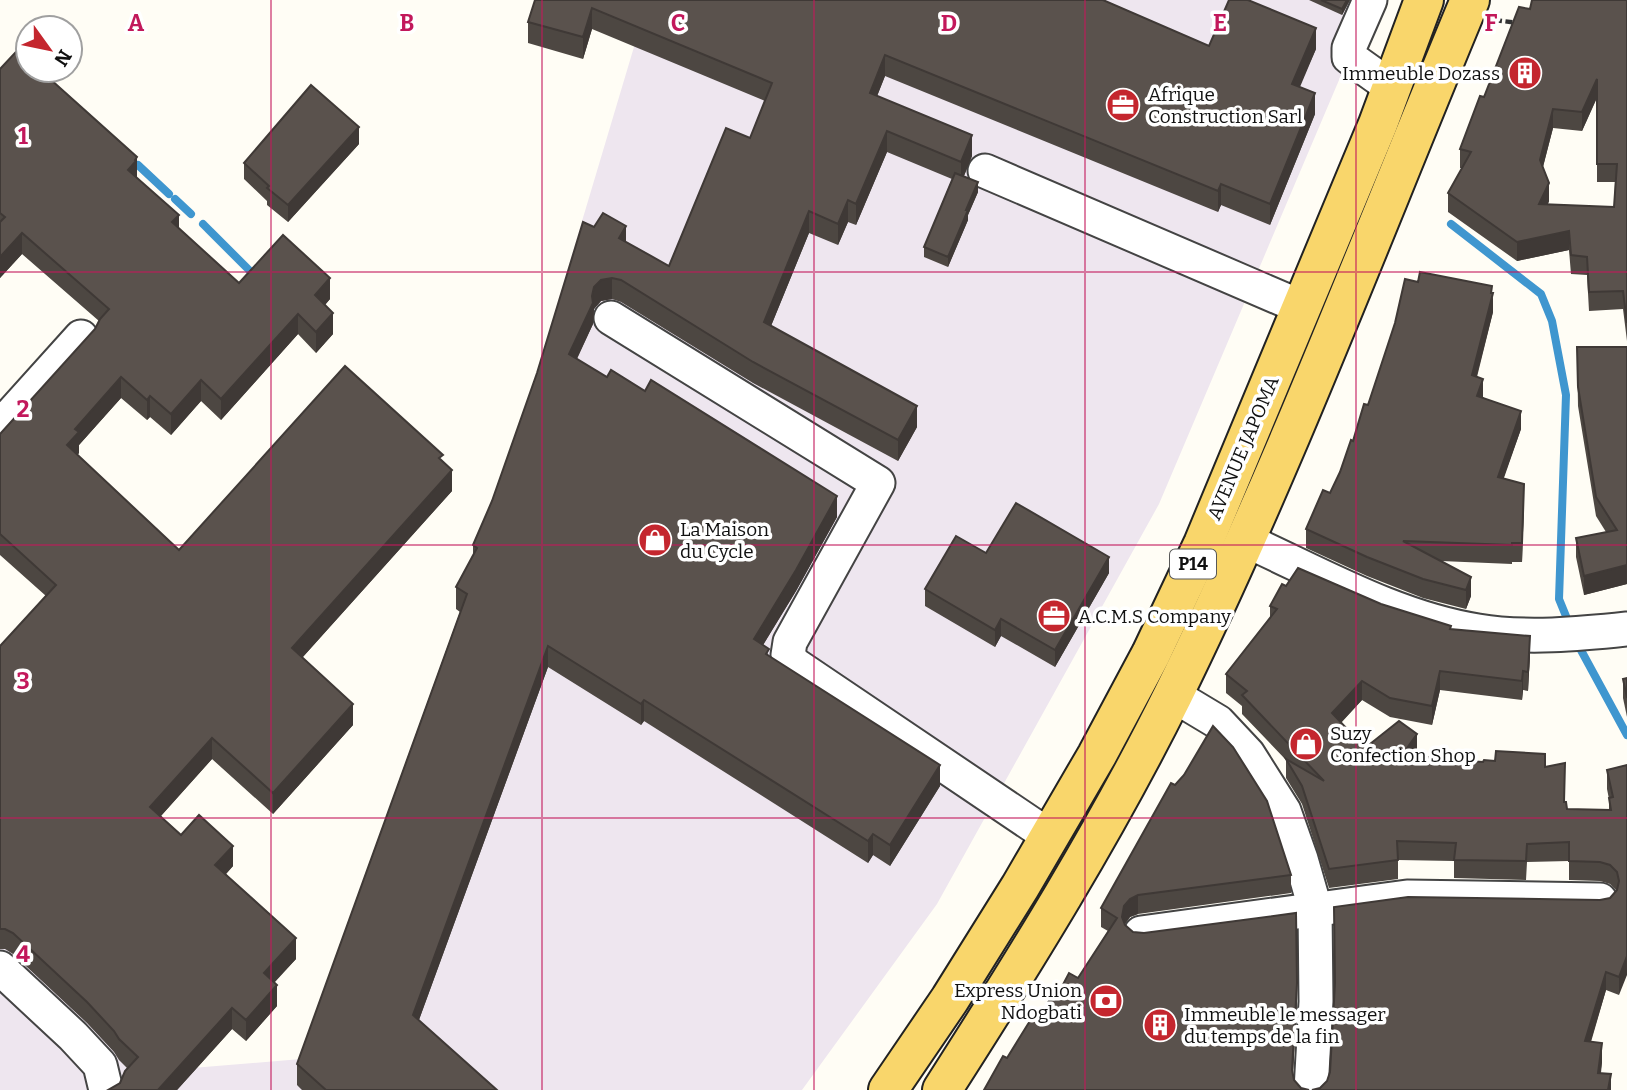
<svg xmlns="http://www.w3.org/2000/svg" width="1627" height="1090" font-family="Bitter,serif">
  <rect width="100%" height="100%" fill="#fffdf5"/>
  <!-- industrial -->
  <polygon fill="#eee6ef" points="648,0 1373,0 1159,504 937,904 802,1090 0,1090 0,907 180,1069 301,1059 477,573"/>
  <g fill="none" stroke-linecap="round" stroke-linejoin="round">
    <!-- stream -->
    <g stroke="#3f96cf" stroke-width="8">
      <polyline points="138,165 169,194"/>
      <polyline points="175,199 191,214"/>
      <polyline points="203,224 250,271"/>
      <polyline points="1451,224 1541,294 1552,321 1566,395 1559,599 1570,626"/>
      <polyline points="1576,641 1627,735"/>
    </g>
    <defs>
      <g id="minor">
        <polyline points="1370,0 1349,48 1349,57 1391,87"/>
        <polyline points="985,171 1301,307"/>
        <polyline points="611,318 878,483 790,642 788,655 794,664 1049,836"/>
        <polyline points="0,427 81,337"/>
        <path d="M1245,540c75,34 151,78 233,91 46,8 103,3 149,-2"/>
        <polyline points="1173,695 1218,722 1248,754 1284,811 1301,859 1315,908 1316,1002 1311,1090"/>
        <polyline points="1141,933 1407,897 1600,900"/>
        <polyline points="0,968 73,1036 100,1065 106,1090"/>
      </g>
      <g id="major">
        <polyline points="888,1090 950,999 1020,887 1097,755 1151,654 1203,544 1378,124 1424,0"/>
        <path d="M942,1090c82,-128 163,-258 231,-395 111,-226 200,-463 297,-695"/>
      </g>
    </defs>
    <!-- minor casing -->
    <use href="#minor" stroke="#444" stroke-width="37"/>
    <!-- major casing -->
    <use href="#major" stroke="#222" stroke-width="42"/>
    <!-- path -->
    <polyline stroke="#333" stroke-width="4.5" stroke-dasharray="7 3.5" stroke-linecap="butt" points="1495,20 1518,23"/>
    <!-- minor -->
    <use href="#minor" stroke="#fff" stroke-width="33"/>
    <!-- major -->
    <use href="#major" stroke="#f9d66b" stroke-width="38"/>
  </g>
  <!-- wall -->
  <g fill="#4d4742" fill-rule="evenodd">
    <polygon points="535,0 1106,1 1209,46 1316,49 1299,87 1315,114 1270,225 1221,205 1218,212 885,76 877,96 972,156 964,176 978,192 968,215 968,220 948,267 924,257 924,247 952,179 887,152 856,225 848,222 838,245 809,233 771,326 917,427 898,461 753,383 621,302 612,299 601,301 594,309 593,324 577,359 837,517 796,591 763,645 769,656 940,786 890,866 873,855 868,863 644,721 641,725 548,667 419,1020 497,1090 302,1090 297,1085 297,1064 460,612 456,609 456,587 473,556 473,545 626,242 669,266 750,138 765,101 592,29 583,59 528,43 528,22"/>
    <polygon points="1309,0 1350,0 1342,15"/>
    <path d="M1627,0v341l-4,-32 -34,2 -2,-36 -16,-1 -2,-24 -52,11 -69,-49v-19l14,-25h-2v-19l24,-52 46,-88zM1597,98v84h18l-1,25 -66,-3 1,-3 -6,-34 10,-39 29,3z"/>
    <polygon points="0,69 49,70 45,75 137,178 179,228 239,283 330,299 325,305 333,334 316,353 298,334 221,420 201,401 171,435 150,417 147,420 121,398 79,445 79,453 77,455 179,550 443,461 452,491 302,658 353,725 273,814 212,759 161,816 181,835 233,866 226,874 296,959 274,982 277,1006 246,1041 232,1029 177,1090 108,1090 120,1083 127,1068 119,1060 114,1052 87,1023 13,954 5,949 0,949 0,646 46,596 0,555 0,434 95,329 99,321 22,254 0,278"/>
    <polygon points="359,144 288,222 267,205 267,201 244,179 244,163"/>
    <polygon points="1418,282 1492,293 1493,312 1477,377 1483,397 1521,429 1503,479 1524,503 1522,562 1512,562 1512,564 1441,561 1471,596 1466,609 1423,598 1367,576 1306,548 1306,529 1330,493 1340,472"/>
    <polygon points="1577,347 1627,347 1627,584 1584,595 1576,557 1576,538 1606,532 1596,516 1578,406"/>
    <polygon points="986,553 1109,573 1055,667 1001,636 995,647 925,606 925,589"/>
    <polygon points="1286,586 1381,604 1451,629 1530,654 1528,691 1523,690 1522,700 1440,690 1432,725 1390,717 1362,700 1341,723 1365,748 1417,753 1413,757 1545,767 1564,802 1567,809 1609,810 1609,799 1607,789 1607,770 1627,765 1619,995 1606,990 1591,1042 1602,1062 1601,1073 1611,1090 1320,1088 1600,900 1610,898 1617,891 1610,884 1600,881 1569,880 1569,861 1527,862 1526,880 1454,878 1454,861 1398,860 1398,879 1329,888 1302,804 1286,778 1286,760 1242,714 1242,706 1226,693 1226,674 1270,618 1270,606"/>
    <polygon points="1627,678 1627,717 1623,698 1623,679"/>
    <polygon points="1171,783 1291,875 1291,893 1138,914 1130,917 1125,924 1125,925 1133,932 1297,1002 1293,1074 1294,1080 1301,1088 1007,1058 1057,996 1078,978 1108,931 1101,927 1101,908"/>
  </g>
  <!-- shaded-wall -->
  <g fill="#3f3936">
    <polygon points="1347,0 1350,0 1342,15 1342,9"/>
    <polygon points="592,8 592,29 583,59 583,37"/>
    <polygon points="1316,28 1316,49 1292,106 1292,84"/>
    <polygon points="885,55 885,76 870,114 870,93"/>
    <polygon points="35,70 49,70 35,86"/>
    <polygon points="1597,79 1597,97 1582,131 1582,112"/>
    <polygon points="1315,93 1315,114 1270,225 1270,204"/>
    <polygon points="1553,109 1553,128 1540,178 1540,160"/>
    <polygon points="359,127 359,144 288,222 288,205"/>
    <polygon points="887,131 887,152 856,225 856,204"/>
    <polygon points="972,135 972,156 961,183 961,162"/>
    <polygon points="137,157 137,178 128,170"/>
    <polygon points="978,182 978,192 968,215 968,220 948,267 948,257"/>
    <polygon points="1549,183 1549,201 1539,223 1539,204"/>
    <polygon points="1221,184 1221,205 1218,212 1218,191"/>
    <polygon points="848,200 848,222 838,245 838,224"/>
    <polygon points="809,211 809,233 764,343 764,322"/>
    <polygon points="179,215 179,235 172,222"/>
    <polygon points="626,226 626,247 619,238"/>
    <polygon points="1569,231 1569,250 1517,261 1517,242"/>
    <polygon points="22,233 22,254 0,278 0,257"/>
    <polygon points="330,278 330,299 315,316 315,295"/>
    <polygon points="612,278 612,299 601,301 594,309 593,324 569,375 569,354 594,287 601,280"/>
    <polygon points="1492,286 1492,299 1493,293 1493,312 1472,394 1472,375"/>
    <polygon points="333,313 333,334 316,353 316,332"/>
    <polygon points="298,314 298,334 221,420 221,399"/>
    <polygon points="121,377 121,398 79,445 79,453 67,466 67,445 75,429"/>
    <polygon points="1483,379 1483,397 1477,396"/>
    <polygon points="201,380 201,401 171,435 171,414"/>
    <polygon points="150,396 150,417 147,420 147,400"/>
    <polygon points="917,406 917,427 898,461 898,440"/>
    <polygon points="1521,411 1521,429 1498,495 1498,477"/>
    <polygon points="452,470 452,491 292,669 292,648"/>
    <polygon points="1524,484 1524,503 1522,562 1522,543"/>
    <polygon points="837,496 837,517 796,591 754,660 754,639"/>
    <polygon points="1109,557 1109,573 1055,667 1055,650"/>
    <polygon points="1627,565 1627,584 1584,595 1584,576"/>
    <polygon points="1471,577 1471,596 1466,609 1466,590"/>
    <polygon points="1001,619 1001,636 995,647 995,630"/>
    <polygon points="1530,636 1530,654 1528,691 1528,672"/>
    <polygon points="548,646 548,667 413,1036 413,1015"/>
    <polygon points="1440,671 1440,690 1432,725 1432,706"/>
    <polygon points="1523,671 1523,690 1522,700 1522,681"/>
    <polygon points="1362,681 1362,700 1332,732 1332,713"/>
    <polygon points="644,700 644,721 641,725 641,704"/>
    <polygon points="353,704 353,725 273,814 273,793"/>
    <polygon points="1417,734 1417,753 1400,776 1400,758"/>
    <polygon points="212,738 212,759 150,828 150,807"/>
    <polygon points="940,765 940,786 890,866 890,845"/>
    <polygon points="873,834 873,855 868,863 868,841"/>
    <polygon points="233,846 233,866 215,886 215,865"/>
    <polygon points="1138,895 1138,914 1130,917 1124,925 1122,917 1124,906 1130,899"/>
    <polygon points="296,938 296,959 264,994 264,973"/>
    <polygon points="1627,956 1627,975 1619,995 1619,977"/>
    <polygon points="1606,972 1606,990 1585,1060 1585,1041"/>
    <polygon points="1297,983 1297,1002 1292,1089 1292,1070"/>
    <polygon points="277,985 277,1006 246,1041 246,1020"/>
    <polygon points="232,1008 232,1029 177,1090 158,1090"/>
    <polygon points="1602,1043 1602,1062 1598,1090 1598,1073"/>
    <polygon points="1611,1074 1611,1090 1608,1090"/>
  </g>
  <!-- building -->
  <g fill="#5a524d" stroke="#3f3936" stroke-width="2" fill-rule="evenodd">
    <polygon points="535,0 1103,0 1209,46 1229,0 1248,0 1316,28 1292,84 1315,93 1270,204 1221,184 1218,191 885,55 870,93 972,135 961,162 887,131 856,204 848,200 838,224 809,211 764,322 917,406 898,440 753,362 621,280 612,278 601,280 594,287 592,296 593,303 569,354 607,377 611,370 645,391 651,380 837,496 796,570 754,639 769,649 766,654 940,765 890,845 873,834 868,841 644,700 641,704 548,646 413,1015 497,1090 326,1090 297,1064 467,594 456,587 477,548 473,545 492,501 537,373 583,222 594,227 603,213 626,226 619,238 669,266 726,128 750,138 772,83 592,8 583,37 528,22"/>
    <polygon points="1321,0 1347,0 1342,9"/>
    <path d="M1532,0h95v323l-4,-32 -34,1 -2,-35 -16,-2 -2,-24 -52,11 -69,-49 23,-41 -11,-3 20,-53 4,1 35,-90 11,2zM1597,79v85h20l-3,43 -75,-3 10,-21 -9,-23 13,-51 29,3z"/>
    <polygon points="28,39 28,70 40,70 137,157 135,160 136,161 128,170 179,215 172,222 239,283 283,235 330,278 315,295 333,313 316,332 298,314 221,399 201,380 171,414 150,396 147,400 121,377 75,429 79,432 67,445 179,550 345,366 443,455 439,458 452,470 292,648 353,704 273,793 212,738 150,807 181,835 199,815 233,846 215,865 296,938 264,973 277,985 246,1020 232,1008 158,1090 108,1090 120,1083 125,1071 138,1057 119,1039 114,1031 87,1002 13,933 5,929 0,929 0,646 56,585 0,534 0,434 95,329 100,319 109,309 22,233 0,257 0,222 5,217 0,213 0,69"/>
    <polygon points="311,85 359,127 288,205 267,188 269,186 244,163"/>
    <polygon points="955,173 978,182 966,210 968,210 948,257 924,247"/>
    <polygon points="1420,272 1492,286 1491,293 1493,293 1472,375 1483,379 1477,396 1521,411 1498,477 1524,484 1522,543 1512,543 1512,545 1403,541 1471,577 1466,590 1423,579 1367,557 1306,529 1323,490 1330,493 1340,472 1351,440 1353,441 1364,404 1368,405 1395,323 1405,279 1418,282"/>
    <polygon points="1577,347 1627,347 1627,565 1584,576 1576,538 1617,530 1596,497 1578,387"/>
    <polygon points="1016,503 1109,557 1055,650 1001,619 995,630 925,589 956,536 986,553"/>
    <polygon points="1298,568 1381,604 1451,626 1450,629 1530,636 1528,672 1523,671 1522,681 1440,671 1432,706 1390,698 1362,681 1332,713 1365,748 1399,721 1417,734 1400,758 1435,757 1435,759 1483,762 1484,760 1495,761 1496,751 1545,754 1545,767 1565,763 1564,802 1566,802 1567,809 1611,810 1609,798 1613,797 1607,770 1627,765 1627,956 1619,977 1606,972 1585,1041 1602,1043 1598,1073 1611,1074 1608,1090 1312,1090 1320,1088 1327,1081 1330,1072 1335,983 1334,907 1408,897 1600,900 1610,898 1617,890 1619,881 1617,872 1610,865 1600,862 1569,861 1569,842 1527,844 1526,861 1454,860 1456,843 1397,841 1398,860 1329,869 1302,786 1286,759 1324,781 1242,695 1247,691 1226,674 1277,609 1270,606 1282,584 1286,586"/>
    <polygon points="1627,678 1627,698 1623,679"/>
    <polygon points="1213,726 1233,747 1267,801 1291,875 1138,895 1130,899 1124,906 1122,917 1125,925 1133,932 1144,933 1296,913 1297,983 1292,1070 1294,1080 1301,1088 1309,1090 984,1090 1003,1056 1007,1058 1033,1016 1039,1020 1053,993 1057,996 1069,973 1078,978 1117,918 1101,908 1171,783 1175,785 1184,775"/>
  </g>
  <!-- grid -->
  <path fill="none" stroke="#c2185b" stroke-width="2" stroke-opacity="0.55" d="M271,0v1090M542,0v1090M814,0v1090M1085,0v1090M1356,0v1090M0,272h1627M0,545h1627M0,818h1627"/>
  <!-- icons -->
  <defs>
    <symbol id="building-disc" viewBox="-11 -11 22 22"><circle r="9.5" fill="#c4262e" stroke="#fff"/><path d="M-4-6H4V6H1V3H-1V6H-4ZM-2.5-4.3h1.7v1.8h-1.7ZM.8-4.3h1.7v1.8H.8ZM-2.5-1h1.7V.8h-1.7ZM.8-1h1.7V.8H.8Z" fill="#fff"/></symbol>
    <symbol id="office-disc" viewBox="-11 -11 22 22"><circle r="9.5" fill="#c4262e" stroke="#fff"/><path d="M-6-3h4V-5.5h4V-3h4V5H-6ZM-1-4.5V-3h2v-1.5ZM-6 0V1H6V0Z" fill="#fff"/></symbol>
    <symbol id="shop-disc" viewBox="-11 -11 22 22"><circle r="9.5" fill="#c4262e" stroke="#fff"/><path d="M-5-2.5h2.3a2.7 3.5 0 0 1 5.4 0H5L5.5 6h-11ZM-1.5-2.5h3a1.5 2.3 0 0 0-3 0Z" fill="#fff"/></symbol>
    <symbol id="bank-disc" viewBox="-11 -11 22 22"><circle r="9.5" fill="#c4262e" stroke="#fff"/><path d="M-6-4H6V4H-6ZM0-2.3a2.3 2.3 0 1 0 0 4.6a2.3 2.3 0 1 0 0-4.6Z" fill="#fff"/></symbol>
  </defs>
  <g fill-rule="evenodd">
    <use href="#building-disc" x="1506" y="54" width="38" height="38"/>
    <use href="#office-disc" x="1104" y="86" width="38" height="38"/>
    <use href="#shop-disc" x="636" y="521" width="38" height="38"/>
    <use href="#office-disc" x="1035" y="597" width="38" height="38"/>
    <use href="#shop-disc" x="1287" y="725" width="38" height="38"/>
    <use href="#bank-disc" x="1087" y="982" width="38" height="38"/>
    <use href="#building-disc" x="1141" y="1006" width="38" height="38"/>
  </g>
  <g text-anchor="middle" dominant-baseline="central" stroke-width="7" stroke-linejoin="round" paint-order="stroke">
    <!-- shield labels -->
    <rect fill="#fff" stroke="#585858" stroke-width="2" x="1170" y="549.5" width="46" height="29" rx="5"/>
    <g font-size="18" font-weight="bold" fill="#111">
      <text x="1193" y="564">P14</text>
    </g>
    <!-- poi labels -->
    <g font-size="19" fill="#111" stroke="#fff" text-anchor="start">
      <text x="1500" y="73" text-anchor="end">Immeuble Dozass</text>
      <text x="1148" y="94">Afrique<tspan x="1148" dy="22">Construction Sarl</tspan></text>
      <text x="680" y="529">La Maison<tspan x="680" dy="22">du Cycle</tspan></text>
      <text x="1078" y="616">A.C.M.S Company</text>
      <text x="1330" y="733">Suzy<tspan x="1330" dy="22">Confection Shop</tspan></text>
      <text x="1082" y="990" text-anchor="end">Express Union<tspan x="1082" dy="22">Ndogbati</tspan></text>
      <text x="1184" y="1014">Immeuble le messager<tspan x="1184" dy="22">du temps de la fin</tspan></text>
    </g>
    <!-- street labels -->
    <g font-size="19" fill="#111" stroke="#fff">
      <text transform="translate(1243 448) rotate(-67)">AVENUE JAPOMA</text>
    </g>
  </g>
  <g font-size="23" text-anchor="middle" font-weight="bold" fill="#c2185b" stroke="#fff" stroke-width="7" stroke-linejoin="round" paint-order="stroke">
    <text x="136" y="31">A</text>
    <text x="407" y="31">B</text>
    <text x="678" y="31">C</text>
    <text x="949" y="31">D</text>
    <text x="1220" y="31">E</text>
    <text x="1491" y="31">F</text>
    <text x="23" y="144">1</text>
    <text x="23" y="417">2</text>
    <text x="23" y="689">3</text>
    <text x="23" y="962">4</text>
  </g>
  <!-- north arrow -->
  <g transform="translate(49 49) rotate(123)"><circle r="33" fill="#ffffff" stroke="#a0a0a0" stroke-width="2"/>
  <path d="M0-5L12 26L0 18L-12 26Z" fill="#c4262e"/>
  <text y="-10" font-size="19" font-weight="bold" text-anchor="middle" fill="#111111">N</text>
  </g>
</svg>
